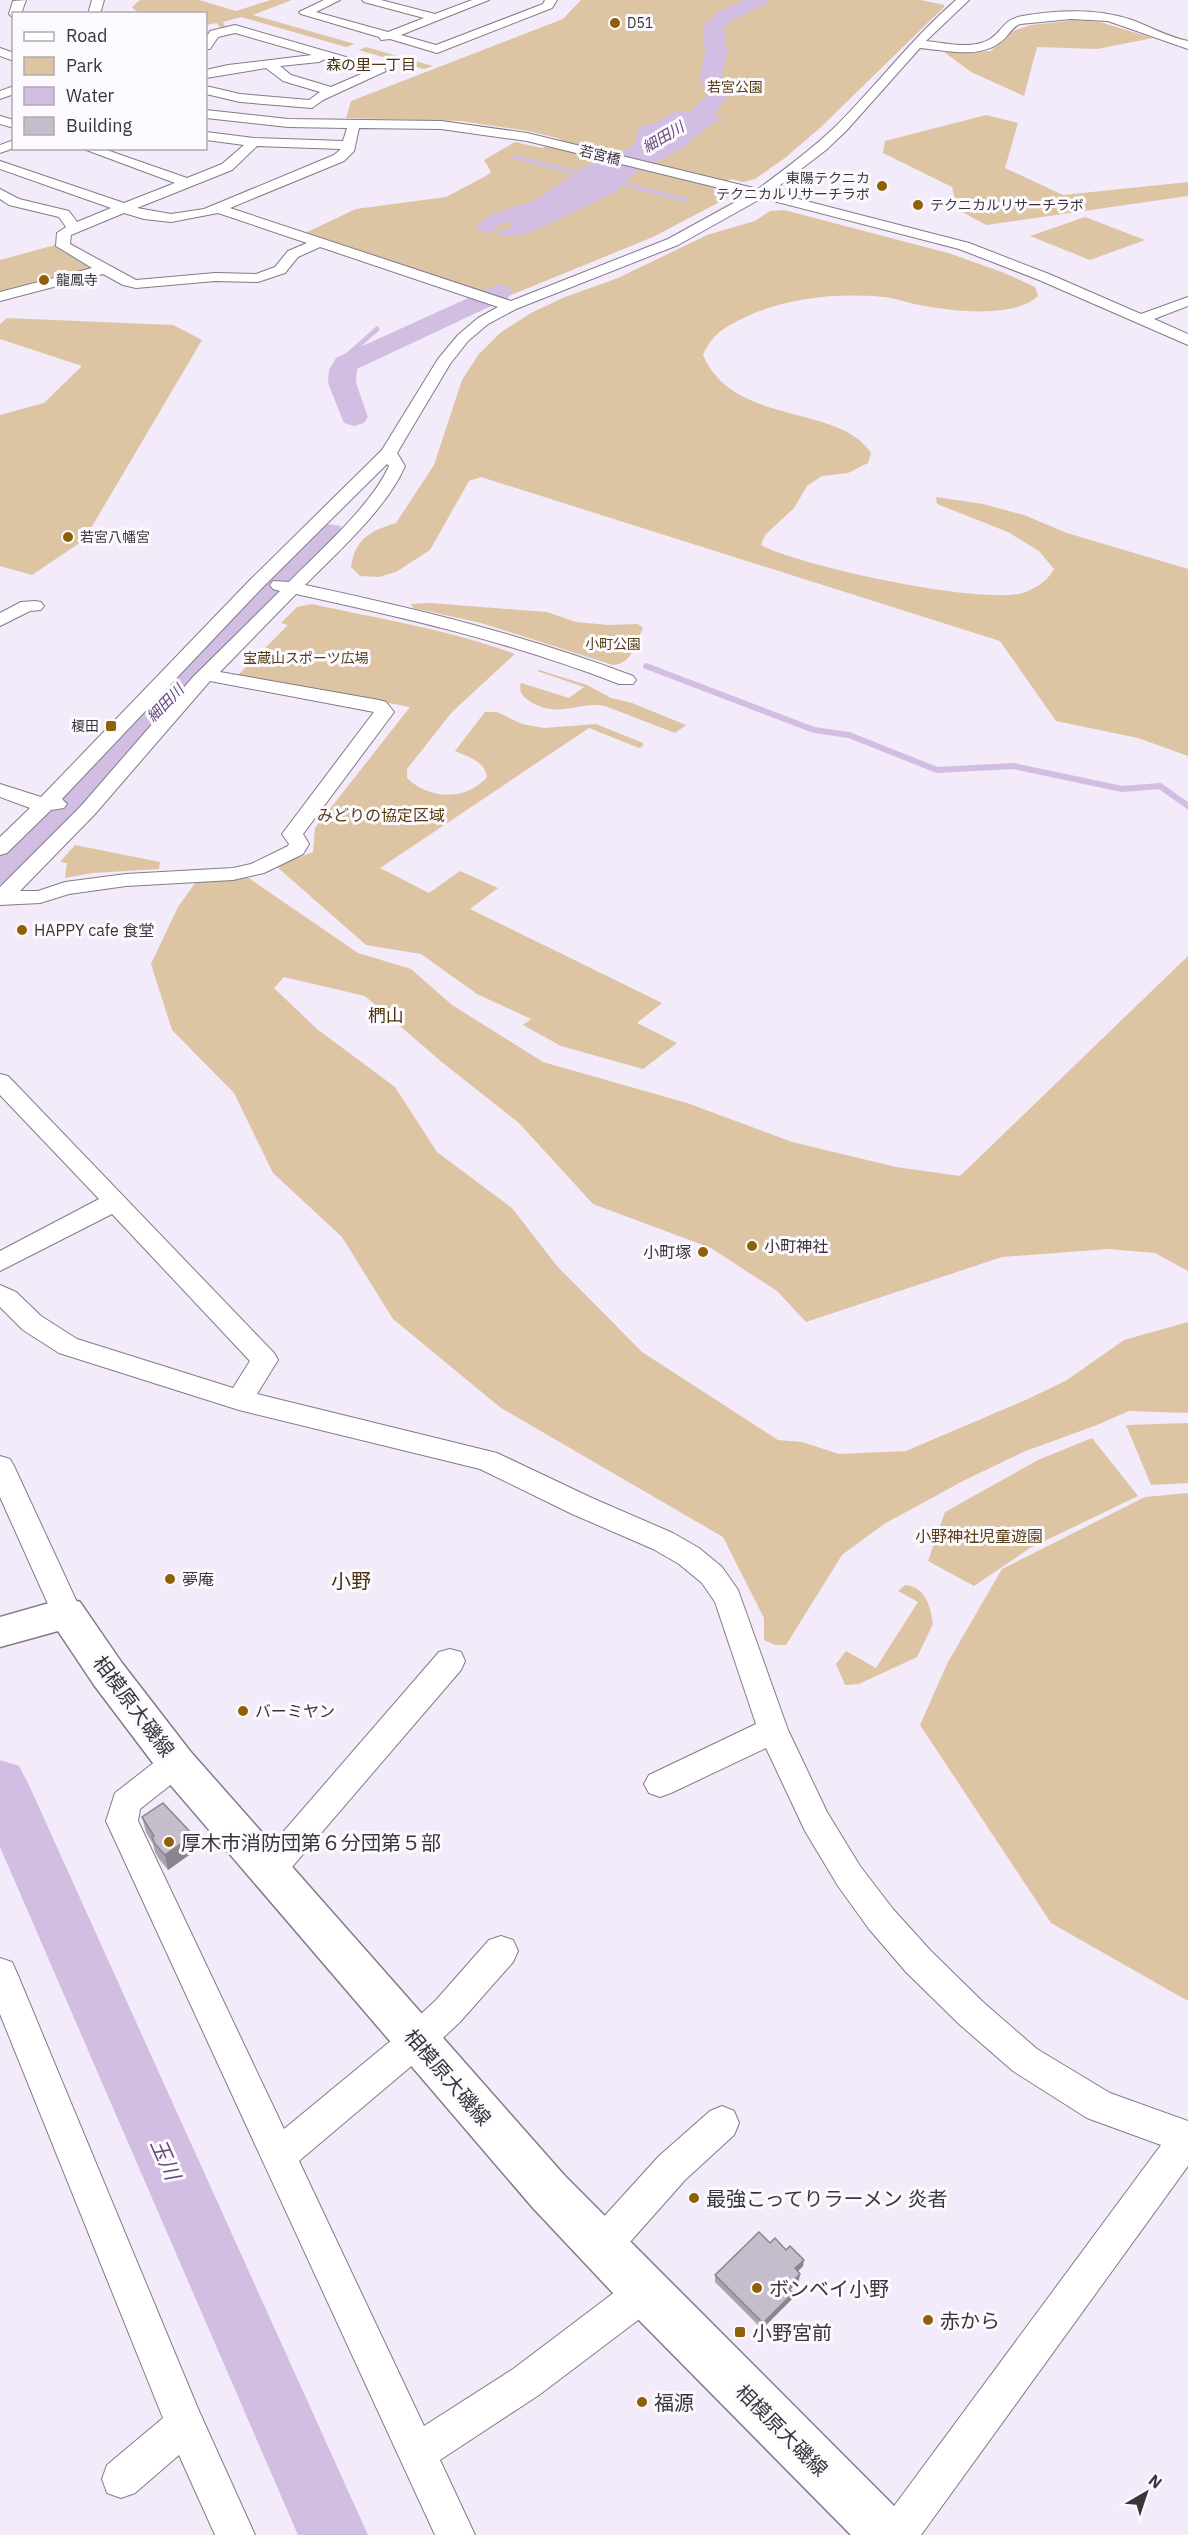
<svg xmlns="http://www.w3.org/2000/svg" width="1188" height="2535" font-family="'IBM Plex Sans','Noto Sans JP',sans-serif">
  <rect width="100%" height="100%" fill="#f3eafa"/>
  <!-- green -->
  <g fill="#ddc5a3">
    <polygon points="140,0 199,0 236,11 271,0 292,0 253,15 355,44 346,47 241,17 223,22 226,28 222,30 217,23 206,25 206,14 138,13 132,7"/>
    <polygon points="581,0 921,0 944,5 944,7 821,127 785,158 755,179 743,182 731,179 713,190 729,197 653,237 501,299 303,234 356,209 446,197 486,176 491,172 484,160 515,142 542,148 561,139 528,131 460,121 346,118 351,101 563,19"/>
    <polygon points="1076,20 1100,22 1153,38 1097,49 1037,47 1024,96 971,72 944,52 991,51 1009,32 1031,25"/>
    <polygon points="366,47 433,66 424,69 359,50"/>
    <polygon points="986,115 1018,123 1005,168 1063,195 1188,182 1188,196 986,225 957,209 952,187 883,153 885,141"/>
    <path d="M784,210l164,43 54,19 33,15 3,9c-24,23 -87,15 -119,9 -12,-2 -23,-7 -35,-8 -46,-4 -92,0 -134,18 -22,10 -38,18 -47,40 31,72 136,48 168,98l-3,10 -20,10 -26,3 -15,10 -13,22 -29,27 -4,10c38,21 226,62 265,47 12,-5 22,-12 28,-23l-15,-18 -31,-19 -71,-28 -1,-7 47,7 41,11 43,18 121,36v187l-50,-18 -82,-17 -56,-80 -519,-164 -12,4 -39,69 -34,22 -17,5 -19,-1 -9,-9c4,-28 19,-36 45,-44l38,-58 28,-85 17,-26 21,-21 31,-20 34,-16 53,-19 89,-43 48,-14 15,-10z"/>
    <polygon points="1085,217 1145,240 1090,260 1030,236"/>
    <polygon points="55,245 97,268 0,294 0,260"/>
    <polygon points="7,318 173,325 202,340 84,540 32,575 0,566 0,415 44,403 82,366 0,339 0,324"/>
    <path d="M430,603l117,9 29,10 32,3 30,-1 5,4c-7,15 -11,36 -30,37l-132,-42 -68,-15 -2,-4z"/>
    <path d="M312,604c68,15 138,26 203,50l-63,58 -45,57v9c23,22 59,23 80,-1 -2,-16 -19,-20 -32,-26l30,-39h12l25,12 22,4 52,-4 47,19v3l-4,2 -50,-20 -209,140 49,25 31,-22 38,17 -28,21 192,94 -25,20 40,20 -34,26 -82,-23 -38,-21 8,-6 -54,-25 -56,-40 -55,-9 -90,-79 37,-14 2,-24 95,-121 -172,-32 50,-50 -7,-2 16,-16z"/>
    <path d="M539,670l48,15 24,13 21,5 54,22 -11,8 -70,-27c-27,-5 -45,13 -74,-4 -8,-5 -13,-10 -10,-19l48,15 15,-11 -47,-16z"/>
    <polygon points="75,845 160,862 159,869 93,873 65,878 67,863 60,862"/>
    <polygon points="237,870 358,953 411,969 452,1005 543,1062 687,1103 792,1142 896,1167 960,1176 1188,956 1188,1271 1155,1253 1108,1249 1002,1257 806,1322 777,1291 711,1248 593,1204 519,1123 443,1063 365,996 284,977 274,988 317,1029 395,1087 437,1152 512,1208 557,1266 642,1352 778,1440 802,1442 839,1454 906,1451 1028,1399 1067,1380 1124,1340 1188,1322 1188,1413 1129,1411 1097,1425 1023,1452 963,1481 884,1524 842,1555 786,1645 775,1645 764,1640 764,1618 723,1537 501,1408 393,1319 342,1237 273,1173 234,1093 172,1030 151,964 178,907 196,882"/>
    <polygon points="1188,1423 1188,1483 1151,1485 1126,1425"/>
    <polygon points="1092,1438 1138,1496 1030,1548 974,1586 928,1561 945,1512 1038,1460"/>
    <polygon points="1188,1493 1188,2001 1051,1923 920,1725 948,1662 1002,1569 1145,1497"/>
    <path d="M905,1585c21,2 25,21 28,39l-16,33 -58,27 -14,1 -9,-21 10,-13 30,17 42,-66 -20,-11z"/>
  </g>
  <!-- water -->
  <path fill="#d2bee2" d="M676,111l48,5 -31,22 -9,10 -47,24 -23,21 -80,38 -18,5 -19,-1 7,-6 8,-2 -2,-5 -12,2v4l-7,5 -14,-4 -2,-3 19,-13 40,-12 50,-34 42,-17 9,-7c3,-21 6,-15 23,-22 7,-3 11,-7 18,-10z"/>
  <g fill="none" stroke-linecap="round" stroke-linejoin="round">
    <!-- stream-far2 -->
    <g stroke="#d2bee2" stroke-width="4">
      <polyline points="514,157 583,174"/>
      <polyline points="615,182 687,200"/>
    </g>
    <!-- stream-far1 -->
    <polyline stroke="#d2bee2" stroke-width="5" points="341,369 341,361 377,329"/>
    <!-- stream -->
    <polyline stroke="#d2bee2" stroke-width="6" points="646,666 814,730 849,735 937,770 1013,766 1122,789 1160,786 1188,806"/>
    <!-- river -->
    <g fill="#d2bee2" fill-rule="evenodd">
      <polygon points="743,0 769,0 766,4 732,20 724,28 727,52 722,78 729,95 709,120 660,151 652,153 644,151 640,146 644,141 693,110 707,94 700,78 705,52 703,26 718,12"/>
      <polygon points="499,284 508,286 512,292 508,298 357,369 356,383 368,417 364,423 354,426 344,423 328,383 329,370 336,358"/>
      <polygon points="329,524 340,526 344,533 340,540 279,599 13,881 0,884 0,851 257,585 318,526"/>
      <polygon points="0,1760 19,1766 28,1783 368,2535 298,2535 0,1847"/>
    </g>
    <defs>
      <g id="minor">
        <polygon points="26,0 21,14 14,14 14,17 11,16 9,14 13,1"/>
        <polygon points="92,0 104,0 100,14 88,14"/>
        <polygon points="324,0 340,0 316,12 388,32 424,18 364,2 362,0 381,0 435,14 472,0 489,0 401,35 436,45 543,4 545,0 557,0 552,8 437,53 390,39 381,40 379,37 301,14 299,12"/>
        <path d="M956,0h13l-43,41c19,2 47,9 64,-2 14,-9 12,-19 32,-23 36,-6 75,-8 110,4 19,7 36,17 56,21v8l-80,-28 -37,-2 -51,5c-10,4 -12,14 -21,19 -21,16 -55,7 -79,5l-73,82 -21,20 -55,42 198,51 80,31 92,40 47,-17v9l-34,13 34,15v11l-149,-65 -80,-31 -197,-51 -84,47 -162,64 -28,15 -20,17 -18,23 -53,89 8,13c-18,42 -67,86 -100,119 112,24 221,50 328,91l3,4 -3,4h-14c-105,-41 -213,-66 -323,-90l-76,78 159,28 7,2 8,10 -91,122 6,10 -6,10 -39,19 -31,7 -107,6 -57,8 -29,9 -40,2v-18l81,-81 112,-129 87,-86 -7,-2 -3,-4 3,-4 16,1c30,-31 83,-77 100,-116l-2,-2 -126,125 -199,210 5,5 -3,4 -13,2 -44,43 -7,2v-18l30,-29 -30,-11v-13l41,13 208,-216 133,-131 56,-91 20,-24 20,-17 20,-11 -178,-60 -22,10 -13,16 -27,9 -43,-1 -79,7 -13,-3 -20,-11 -103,27v-9l92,-24 -36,-22 1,-13 9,-6 -7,-10 -50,-12 -9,-6v-10l19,10 50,12 8,11 34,-14 -111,-39v-8l124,42 51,-20 -94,-35h20l86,30 35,-14 22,-19 -38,-5v-8l48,6 89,3 4,-13 -59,-1 -82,-9v-8l82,9 153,2 86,12 231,56c27,-20 54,-40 78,-63 41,-41 76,-88 120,-126zM359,128l82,1 86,12 221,54 -80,44 -157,62 -281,-93 114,-47 10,-10zM257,146l84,3 -7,6 -130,54 -33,5 -34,-6 95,-38zM124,213l20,6 27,3 47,-9 89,30 -19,8 -13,16 -19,7 -41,-1 -79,7 -66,-36 1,-9zM210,681l164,31 -92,122 7,10 -1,2 -37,18 -18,4 -107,6 -61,8 -27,9h-18l75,-77z"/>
        <path d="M235,25l149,43 2,3 -63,29 -11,8 -72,-6 -34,-8v-8l34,8 69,6 11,-8 -37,-11 -17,-13 -60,10v-8l22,-5 84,-10 -77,-22 -17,4 -8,12h-4v-11l4,-7zM325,59l43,12 -37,16 -40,-12 -11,-9 39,-4z"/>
        <polygon points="0,48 14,53 14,61 0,56"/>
        <polygon points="14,86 14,94 0,99 0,91"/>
        <polygon points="0,116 14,120 14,128 0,124"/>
        <polygon points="14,140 14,148 0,153 0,145"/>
        <polygon points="35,601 41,602 44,606 41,610 30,611 0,626 0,613 21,602"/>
        <polygon points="0,1074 8,1076 274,1353 278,1360 257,1394 497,1453 592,1498 673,1533 699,1548 722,1567 738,1590 788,1730 827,1812 860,1866 893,1909 930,1950 983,2002 1037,2049 1110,2093 1188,2121 1188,2166 921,2535 877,2535 883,2521 1161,2145 1087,2118 1013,2071 959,2024 906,1972 869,1929 838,1886 805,1831 766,1748 671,1793 660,1797 649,1793 644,1784 649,1775 756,1724 715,1602 702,1583 679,1564 653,1549 572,1514 480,1469 239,1410 59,1353 23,1330 0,1307 0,1285 16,1292 41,1316 77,1339 233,1388 250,1361 112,1214 0,1271 0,1251 99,1199 0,1095"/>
        <polygon points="0,1456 10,1459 14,1466 82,1613 77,1621 67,1625 57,1621 52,1613 0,1497"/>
        <polygon points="450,1649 461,1652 465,1661 461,1670 280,1881 269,1885 258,1881 253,1871 258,1861 439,1652"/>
        <polygon points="176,1750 187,1754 191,1763 187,1772 140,1809 138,1821 284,2129 404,2030 436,2000 489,1940 501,1936 513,1940 518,1951 513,1962 460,2022 428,2052 299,2161 424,2426 513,2369 632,2279 645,2274 658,2279 663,2292 658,2305 539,2395 440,2460 475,2535 435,2535 106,1821 115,1793 165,1754"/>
        <polygon points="0,1958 12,1962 17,1973 199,2411 255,2535 215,2535 179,2455 135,2493 121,2498 107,2493 102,2479 107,2465 163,2418 0,2014"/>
        <polygon points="722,2106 734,2111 739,2123 734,2135 685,2180 615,2259 602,2264 589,2259 584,2246 589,2233 659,2156 710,2111"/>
      </g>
      <polygon id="major" points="67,1598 80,1602 122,1663 190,1751 565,2176 905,2517 913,2535 851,2535 628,2309 533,2208 162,1775 94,1685 58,1631 0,1647 0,1617"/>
    </defs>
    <!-- minor casing -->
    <use href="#minor" stroke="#837b89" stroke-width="2"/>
    <!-- major casing -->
    <use href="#major" stroke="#837b89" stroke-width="3"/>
    <!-- minor -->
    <use href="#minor" fill="#fff" fill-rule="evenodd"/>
    <!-- major -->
    <use href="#major" fill="#fff" fill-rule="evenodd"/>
  </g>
  <!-- wall -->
  <g fill="#aaa3af">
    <polygon points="142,1817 196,1850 168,1870 159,1859 155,1852 153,1844 146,1832"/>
    <polygon points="770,2243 803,2266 798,2271 799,2280 790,2290 793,2293 792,2299 762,2329 715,2282 715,2275"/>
  </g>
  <!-- shaded-wall -->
  <g fill="#8b848f">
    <polygon points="193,1835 196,1850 168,1870 165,1855"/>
    <polygon points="804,2260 803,2266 794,2275 795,2268"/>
    <polygon points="800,2274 799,2280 786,2294 787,2287"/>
    <polygon points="793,2293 792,2299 762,2329 763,2323"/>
  </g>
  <!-- building -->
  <g fill="#c6bdcc" stroke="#8b848f" stroke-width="1.5">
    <polygon points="163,1803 193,1835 165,1855 155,1844 152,1837 154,1836 142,1817"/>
    <polygon points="759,2232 770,2243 775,2238 786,2250 790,2246 804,2260 795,2268 800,2274 787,2287 793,2293 763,2323 715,2275"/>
  </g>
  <!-- markers -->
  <g fill="#8e6107" stroke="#fcfafe" stroke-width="2">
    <circle cx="615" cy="23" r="6"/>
    <circle cx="882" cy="186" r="6"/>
    <circle cx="918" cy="205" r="6"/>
    <circle cx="44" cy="280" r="6"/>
    <circle cx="68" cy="537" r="6"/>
    <rect x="105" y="720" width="12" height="12" rx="3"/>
    <circle cx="22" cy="930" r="6"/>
    <circle cx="752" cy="1246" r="6"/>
    <circle cx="703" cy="1252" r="6"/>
    <circle cx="170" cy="1579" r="6"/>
    <circle cx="243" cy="1711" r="6"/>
    <circle cx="169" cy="1842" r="6"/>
    <circle cx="694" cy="2198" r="6"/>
    <circle cx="757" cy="2288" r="6"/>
    <circle cx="928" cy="2320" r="6"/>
    <rect x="734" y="2326" width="12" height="12" rx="3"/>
    <circle cx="642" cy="2402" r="6"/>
  </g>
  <g text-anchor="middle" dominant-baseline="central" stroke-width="6" stroke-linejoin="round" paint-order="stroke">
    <!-- far-poi labels -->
    <g font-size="14" fill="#38353b" stroke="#fcfafe" text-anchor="start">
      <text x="627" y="23">D51</text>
      <text x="870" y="178" text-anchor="end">東陽テクニカ<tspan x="870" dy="16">テクニカルリサーチラボ</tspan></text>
      <text x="930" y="205">テクニカルリサーチラボ</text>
      <text x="56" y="280">龍鳳寺</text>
      <text x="80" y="537">若宮八幡宮</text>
      <text x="99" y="726" text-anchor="end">榎田</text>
    </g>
    <!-- far-park labels -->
    <g font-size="14" fill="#573d13" stroke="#fcfafe">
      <text x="735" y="87">若宮公園</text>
      <text x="613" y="644">小町公園</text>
      <text x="306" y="658">宝蔵山スポーツ広場</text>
    </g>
    <!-- far-street labels -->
    <g font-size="14" fill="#38353b" stroke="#fcfafe">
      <text transform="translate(600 155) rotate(14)">若宮橋</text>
    </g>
    <!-- far-neighbourhood labels -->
    <g font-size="15" fill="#48320d" stroke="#fcfafe">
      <text x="371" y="64">森の里一丁目</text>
    </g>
    <!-- far-water labels -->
    <g font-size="15" font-style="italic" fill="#66497a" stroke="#fcfafe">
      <text transform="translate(663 137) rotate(-31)">細田川</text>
      <text transform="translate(165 703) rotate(-46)">細田川</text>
    </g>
    <!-- park labels -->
    <g font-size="16" fill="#573d13" stroke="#fcfafe">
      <text x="381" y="815">みどりの協定区域</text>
      <text x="979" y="1536">小野神社児童遊園</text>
    </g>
    <!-- poi labels -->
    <g font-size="16" fill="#38353b" stroke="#fcfafe" text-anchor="start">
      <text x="34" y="930">HAPPY cafe 食堂</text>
      <text x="764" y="1246">小町神社</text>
      <text x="691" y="1252" text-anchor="end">小町塚</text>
      <text x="182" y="1579">夢庵</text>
      <text x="255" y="1711">バーミヤン</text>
    </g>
    <!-- neighbourhood labels -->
    <g font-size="18" fill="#48320d" stroke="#fcfafe">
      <text x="386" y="1015">椚山</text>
    </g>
    <!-- quarter labels -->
    <g font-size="20" fill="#48320d" stroke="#fcfafe">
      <text x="351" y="1580">小野</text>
    </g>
    <!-- near-street labels -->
    <g font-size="20" fill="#38353b" stroke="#fcfafe">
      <text transform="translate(134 1706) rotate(53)">相模原大磯線</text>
      <text transform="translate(448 2077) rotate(49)">相模原大磯線</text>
      <text transform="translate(782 2430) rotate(45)">相模原大磯線</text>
    </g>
    <!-- near-poi labels -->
    <g font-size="20" fill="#38353b" stroke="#fcfafe" text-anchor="start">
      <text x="181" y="1842">厚木市消防団第６分団第５部</text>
      <text x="706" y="2198">最強こってりラーメン 炎者</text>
      <text x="769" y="2288">ボンベイ小野</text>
      <text x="940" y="2320">赤から</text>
      <text x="752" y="2332">小野宮前</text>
      <text x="654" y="2402">福源</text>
    </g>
    <!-- near-water labels -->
    <g font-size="21" font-style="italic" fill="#66497a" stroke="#fcfafe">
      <text transform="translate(166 2159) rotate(66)">玉川</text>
    </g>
  </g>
  <!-- legend -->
  <rect x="12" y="12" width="195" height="138" fill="#fcfafe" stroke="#aeabb0" stroke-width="1.5"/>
  <rect x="24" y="32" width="30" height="9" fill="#ffffff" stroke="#aeabb0" stroke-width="1.5"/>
  <text x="66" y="42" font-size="18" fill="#38353b">Road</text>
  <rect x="24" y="57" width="30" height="18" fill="#ddc5a3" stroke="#aeabb0" stroke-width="1.5"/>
  <text x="66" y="72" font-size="18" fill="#38353b">Park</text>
  <rect x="24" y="87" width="30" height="18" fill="#d2bee2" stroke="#aeabb0" stroke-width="1.5"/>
  <text x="66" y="102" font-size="18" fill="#38353b">Water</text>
  <rect x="24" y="117" width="30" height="18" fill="#c6bdcc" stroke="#aeabb0" stroke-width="1.5"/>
  <text x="66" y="132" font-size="18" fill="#38353b">Building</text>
  <!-- north arrow -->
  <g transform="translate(1146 2493) rotate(39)" stroke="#fcfafe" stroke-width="4.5" paint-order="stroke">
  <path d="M0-4.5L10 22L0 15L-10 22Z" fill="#38353b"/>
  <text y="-9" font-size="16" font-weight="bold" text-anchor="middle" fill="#38353b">N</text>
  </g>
</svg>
